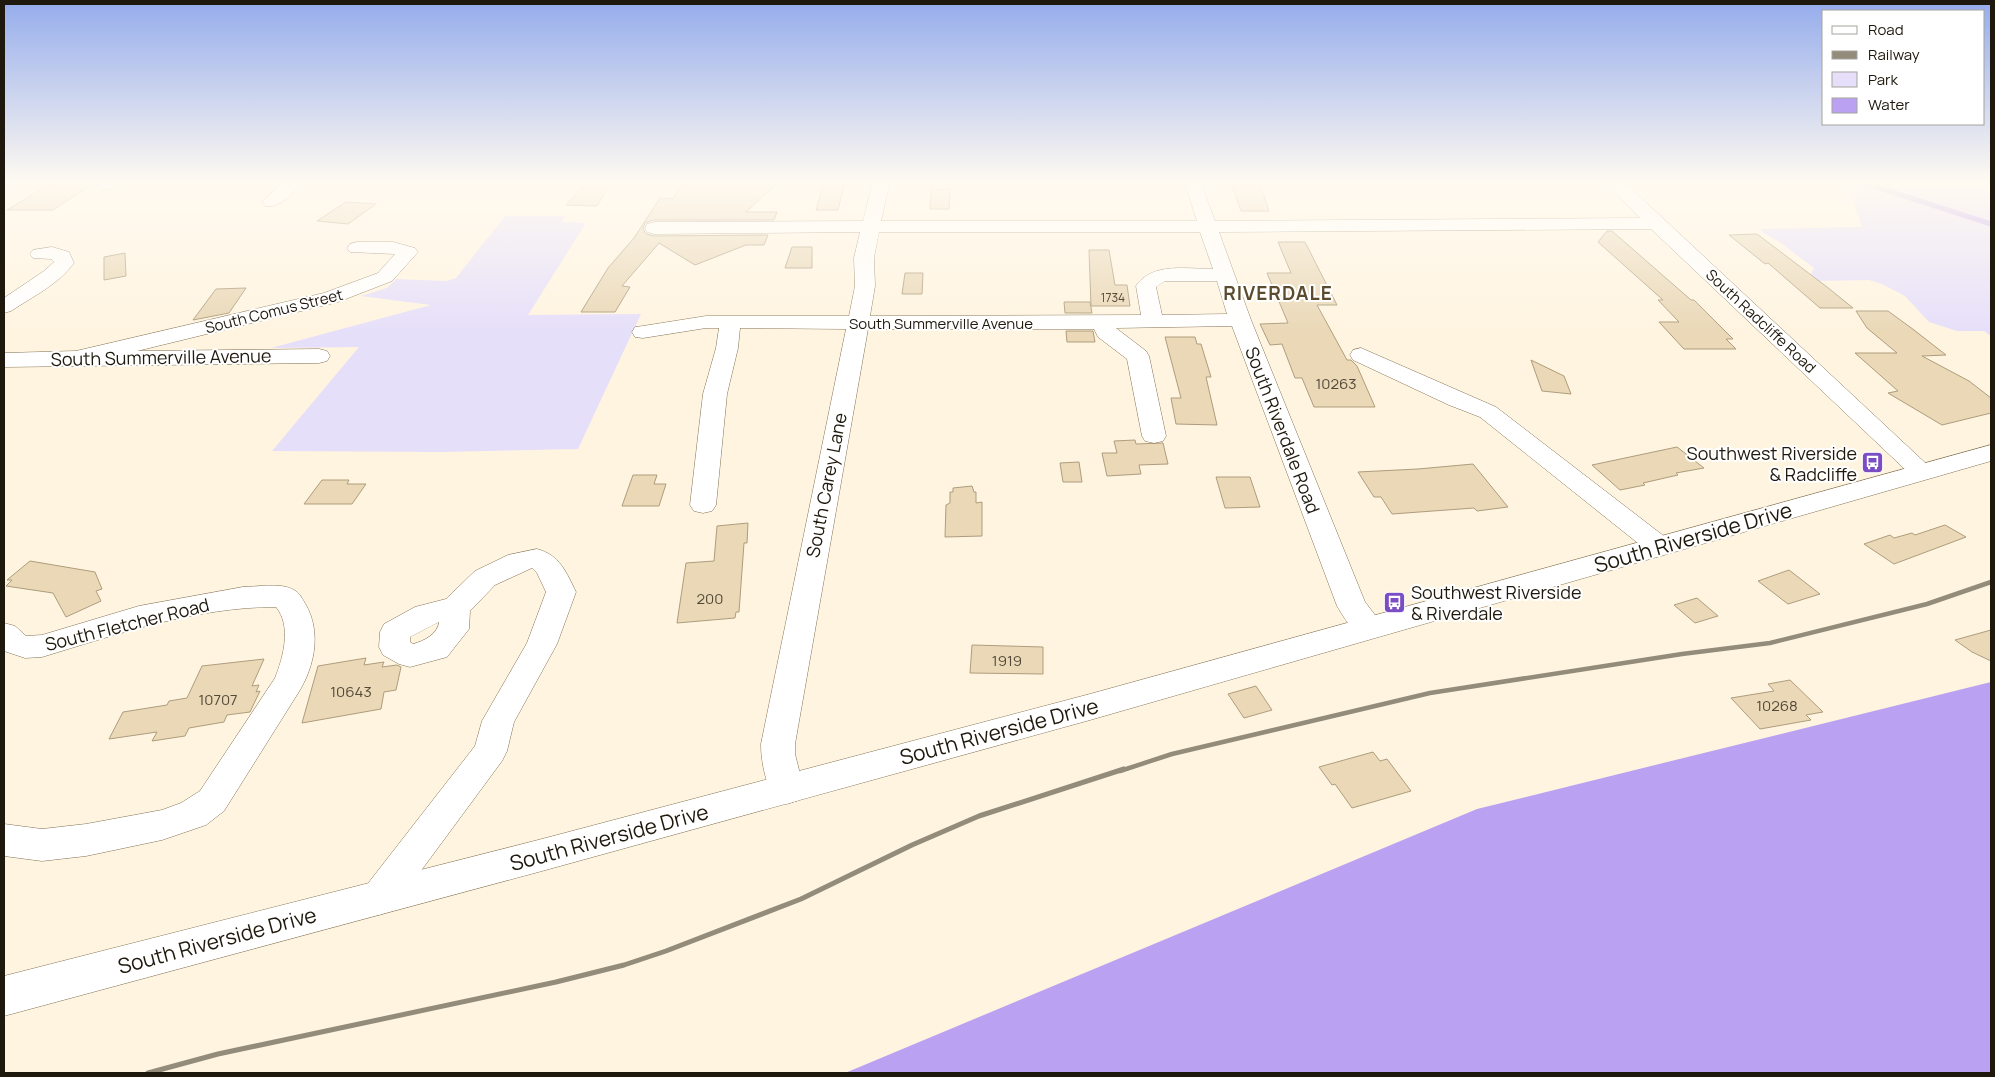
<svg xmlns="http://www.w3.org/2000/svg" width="1995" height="1077" font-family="Manrope,sans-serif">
  <rect width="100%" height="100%" fill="#fff4e0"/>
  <!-- green -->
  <g fill="#e6dffa">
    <polygon points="1847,181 1991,181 1991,336 1984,331 1957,331 1929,322 1905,296 1882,284 1869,280 1815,281 1810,275 1814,268 1778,241 1762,232 1761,229 1862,227 1850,191 1855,186"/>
    <polygon points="505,216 565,216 562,222 586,223 528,315 641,314 578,449 442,452 272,451 359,347 271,348 431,305 361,296 387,288 396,279 446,281 456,278"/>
  </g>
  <!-- water -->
  <polygon fill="#baa1f2" points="1991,682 1991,1073 845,1073 1477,809"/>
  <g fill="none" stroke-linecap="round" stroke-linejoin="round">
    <!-- stream -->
    <polyline stroke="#baa1f2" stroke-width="5" points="1858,181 1991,224"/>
  </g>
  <!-- building -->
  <g fill="#ead8b7" stroke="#ae9d7d">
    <polygon points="55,181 97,181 53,210 7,210"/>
    <polygon points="587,181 612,181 597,206 566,205"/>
    <polygon points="683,181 780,181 746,212 777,212 774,220 653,220 645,223 643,229 646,234 654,236 768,235 764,245 746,245 695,265 659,243 622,286 630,287 615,312 581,312 608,268 634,238 660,198 673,199"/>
    <polygon points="824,181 845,181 838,210 816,210"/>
    <polygon points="1231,184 1260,184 1269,211 1241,211"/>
    <polygon points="950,189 949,209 930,209 931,190"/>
    <polygon points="346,202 376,204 348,224 317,221"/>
    <polygon points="1607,231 1612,231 1691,300 1694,300 1733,339 1726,339 1736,349 1684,349 1659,322 1679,322 1658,300 1663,300 1598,242"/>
    <polygon points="1757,234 1827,287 1853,308 1820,308 1768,263 1765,264 1729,235"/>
    <polygon points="1278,242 1305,242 1337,305 1317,305 1347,360 1351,360 1357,366 1375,407 1314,407 1302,378 1295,378 1282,344 1270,345 1260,324 1288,323 1267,273 1291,273"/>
    <polygon points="792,247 812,247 812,268 785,268"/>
    <polygon points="1089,250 1109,250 1115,285 1127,285 1130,306 1091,306"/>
    <polygon points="125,253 126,276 104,280 104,257"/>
    <polygon points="905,273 923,273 922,294 902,294"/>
    <polygon points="246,288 229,313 193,320 216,289"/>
    <polygon points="1064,302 1090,302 1092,313 1065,313"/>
    <polygon points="1856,311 1888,311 1914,330 1946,355 1922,356 1969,381 1991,398 1991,413 1942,425 1888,393 1898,391 1855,353 1897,353 1867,328"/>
    <polygon points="1066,331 1093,331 1095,342 1067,342"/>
    <polygon points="1165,337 1195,337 1197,344 1201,344 1211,377 1206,377 1217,425 1176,424 1171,398 1181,398"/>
    <polygon points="1531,360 1564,376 1571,394 1542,391"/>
    <polygon points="1135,440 1136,444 1163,443 1168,464 1139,465 1141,474 1107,476 1102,453 1117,453 1114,441"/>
    <polygon points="1677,447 1704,468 1676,473 1678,475 1643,483 1645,485 1620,490 1592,465"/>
    <polygon points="1079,462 1082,482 1063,482 1060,463"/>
    <polygon points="1473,464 1508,507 1477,511 1474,508 1392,514 1381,497 1374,497 1358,472 1418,469"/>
    <polygon points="633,475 657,475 654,484 666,484 659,506 622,506"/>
    <polygon points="1216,477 1250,477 1260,507 1225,508"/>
    <polygon points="322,480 349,480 347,484 366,484 352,504 304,504"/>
    <polygon points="972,486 974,492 976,492 976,503 982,502 982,536 945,537 946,505 950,503 950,492 953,492 953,488"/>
    <polygon points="748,523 747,543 744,543 739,612 736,612 735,618 677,623 686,563 714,561 717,526"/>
    <polygon points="1945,525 1966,537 1894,564 1864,544 1890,535 1894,538 1912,533 1915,535"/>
    <polygon points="30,561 95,572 102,589 96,591 101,601 66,617 53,593 6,586 12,580 7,580"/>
    <polygon points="1789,570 1820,594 1788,604 1758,581"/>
    <polygon points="1697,598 1718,616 1695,623 1674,605"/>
    <polygon points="1991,630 1991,661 1972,652 1955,640"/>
    <polygon points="972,645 1043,647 1043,674 970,673"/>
    <polygon points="366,658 364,665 384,662 382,667 397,665 401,667 396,690 384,692 381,709 302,723 318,666"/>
    <polygon points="264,659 252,686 259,685 256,692 260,691 250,712 227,715 224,722 189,728 185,736 152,741 157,732 109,739 123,712 167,705 169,701 187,698 202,666"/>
    <polygon points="1790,680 1823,712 1806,715 1811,720 1760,729 1731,698 1774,691 1768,684"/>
    <polygon points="1256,686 1272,710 1244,718 1228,694"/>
    <polygon points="1373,752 1380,761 1387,759 1411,791 1352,808 1335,784 1332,785 1319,767"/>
  </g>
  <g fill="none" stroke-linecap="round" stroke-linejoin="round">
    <defs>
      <g id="minor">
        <path d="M100,181h20c-6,8 -12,10 -21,8l-3,-4z"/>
        <path d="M284,181h19c-8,11 -24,28 -38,25l-3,-4z"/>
        <path d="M873,181h17l-9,40h316l-13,-40h16l15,40 425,-3 -36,-37h19l311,290 -4,5 -9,3 -9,-3 -261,-247 -432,3 32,88 114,282 20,26 -4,8c-23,6 -33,-12 -44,-30l-105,-280 -116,2 30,23 3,5 17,80 -3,5 -9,2 -9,-2 -3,-5 -15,-77 -29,-22 -4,-8h-226l-73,415v10l9,36 -5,10 -12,4 -12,-4c-9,-16 -14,-37 -14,-56l85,-415 -106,-1 -2,20 -11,46 -11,111 -4,6 -9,2 -9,-2 -4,-6 13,-111 13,-46 3,-20h-13l-63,10 -8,-1 -3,-5 3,-5 8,-1 63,-10h143l6,-30 -1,-28 6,-26 -206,2 -7,-2 -2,-4 2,-4 7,-2 209,-1zM879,232h321l13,37c-26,0 -61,-7 -77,17l5,29 -271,1 5,-30 -1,-28zM1165,281h52l10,33 -65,1 -6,-28z"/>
        <polygon points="357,242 393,242 415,248 418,252 392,281 338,302 137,351 319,349 327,351 330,356 327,361 319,363 4,367 4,353 76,351 324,293 378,273 395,254 350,252 347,248 350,244"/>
        <path d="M52,247l17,5 5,11c-15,21 -42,34 -63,48l-7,2v-15l40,-27 10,-9 -3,-3 -18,-1 -3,-4 3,-4z"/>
        <polygon points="1361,348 1496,407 1669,540 1673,546 1669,552 1659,555 1649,552 1480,417 1449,405 1353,360 1350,355 1353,350"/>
        <path d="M537,549c23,6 29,23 39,43l-19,52 -43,78 -7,29 -5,10 -110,149 -13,5 -13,-5 -6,-12 6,-12 109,-140 7,-25 45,-78 19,-51 -9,-19 -5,-5 -37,17 -25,26 -1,18 -22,28 -37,10 -11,-3 -16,-9 -4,-8 1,-15 4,-8 31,-17 31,-8 29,-28 33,-16zM439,622c-1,12 -15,19 -26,22l-3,-2v-5z"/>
        <path d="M243,587c14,0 38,-5 51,3 5,2 9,10 12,15 15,27 9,59 -6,85l-76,121 -18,14 -44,15 -76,16 -44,5 -38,-5v-32l38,5 44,-5 76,-14 19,-7 19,-12 75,-113c8,-20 17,-52 1,-71 -80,0 -158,27 -234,50l-17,1 -21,-7v-28l11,3 11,10 16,-1 97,-29z"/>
      </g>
      <polygon id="major" points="1991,445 1991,461 1090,720 542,871 4,1016 4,976 542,839 1090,694"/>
    </defs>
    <!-- minor casing -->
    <use href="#minor" stroke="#837355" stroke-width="1"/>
    <!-- major casing -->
    <use href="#major" stroke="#837355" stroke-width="1"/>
    <!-- minor -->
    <use href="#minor" fill="#fff" fill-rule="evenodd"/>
    <!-- major -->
    <use href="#major" fill="#fff" fill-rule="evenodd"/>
    <!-- rail-far1 -->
    <polyline stroke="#948c7b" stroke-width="4.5" points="1120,771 1172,754 1430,693 1682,654 1770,643 1927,604 1991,582"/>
    <!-- rail -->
    <polyline stroke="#948c7b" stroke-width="5" points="148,1073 218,1054 556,982 624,965 666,951 801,899 912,845 979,816 1124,769"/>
  </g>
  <!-- sky -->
  <linearGradient id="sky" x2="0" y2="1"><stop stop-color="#95acec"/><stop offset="0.55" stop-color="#fffaf1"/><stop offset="1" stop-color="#fffaf1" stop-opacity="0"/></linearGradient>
  <rect width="1995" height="332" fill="url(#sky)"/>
  <!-- icons -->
  <defs>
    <symbol id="bus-square" viewBox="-11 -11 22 22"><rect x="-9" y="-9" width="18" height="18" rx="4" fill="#7b4dc5" stroke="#fff"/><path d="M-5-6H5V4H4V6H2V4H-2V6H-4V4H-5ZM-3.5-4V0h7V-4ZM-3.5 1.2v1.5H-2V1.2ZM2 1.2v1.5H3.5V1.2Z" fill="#fff"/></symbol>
  </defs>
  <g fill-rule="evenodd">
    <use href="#bus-square" x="1860" y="450" width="25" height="25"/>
    <use href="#bus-square" x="1382" y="590" width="25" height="25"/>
  </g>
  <g text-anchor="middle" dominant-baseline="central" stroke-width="4" stroke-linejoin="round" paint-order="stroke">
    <!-- far-number labels -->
    <g font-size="12" fill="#524938">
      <text x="1113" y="297">1734</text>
    </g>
    <!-- far-street labels -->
    <g font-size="15" fill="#1f190d" stroke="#fff">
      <text transform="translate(274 311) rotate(-14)">South Comus Street</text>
      <text transform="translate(1761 321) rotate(43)">South Radcliffe Road</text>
      <text x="941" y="323">South Summerville Avenue</text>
    </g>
    <!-- number labels -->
    <g font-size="15" fill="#524938">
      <text x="1336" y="383">10263</text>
      <text x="710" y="598">200</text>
      <text x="1007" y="660">1919</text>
      <text x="351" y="691">10643</text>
      <text x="218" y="699">10707</text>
      <text x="1777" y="705">10268</text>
    </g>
    <!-- street labels -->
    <g font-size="18" fill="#1f190d" stroke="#fff">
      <text transform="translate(161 357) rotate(-1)">South Summerville Avenue</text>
      <text transform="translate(1283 430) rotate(69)">South Riverdale Road</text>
      <text transform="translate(826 485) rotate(-79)">South Carey Lane</text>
      <text transform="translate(127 624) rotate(-14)">South Fletcher Road</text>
    </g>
    <!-- poi labels -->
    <g font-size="18" fill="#1f190d" stroke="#fff" text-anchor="end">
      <text x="1857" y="453">Southwest Riverside<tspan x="1857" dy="21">&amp; Radcliffe</tspan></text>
      <text x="1411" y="592" text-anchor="start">Southwest Riverside<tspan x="1411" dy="21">&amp; Riverdale</tspan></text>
    </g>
    <!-- far-district labels -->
    <g font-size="19" font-weight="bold" letter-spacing="1" fill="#5b4b2f" stroke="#fff">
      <text x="1278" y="293">RIVERDALE</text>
    </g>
    <!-- near-street labels -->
    <g font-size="21" fill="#1f190d" stroke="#fff">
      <text transform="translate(1693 537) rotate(-16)">South Riverside Drive</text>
      <text transform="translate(999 731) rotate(-15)">South Riverside Drive</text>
      <text transform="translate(609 837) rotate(-15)">South Riverside Drive</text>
      <text transform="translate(217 940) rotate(-15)">South Riverside Drive</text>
    </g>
  </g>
  <!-- border -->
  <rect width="1995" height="1077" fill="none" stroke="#1f190d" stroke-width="10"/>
  <!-- legend -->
  <rect x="1822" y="10" width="162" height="115" fill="#ffffff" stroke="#a5a39e"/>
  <rect x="1832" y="26" width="25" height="8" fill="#ffffff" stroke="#a5a39e"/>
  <text x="1868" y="35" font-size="15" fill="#1f190d">Road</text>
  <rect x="1832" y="51" width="25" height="8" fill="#948c7b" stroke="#a5a39e"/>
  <text x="1868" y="60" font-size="15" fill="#1f190d">Railway</text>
  <rect x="1832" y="72" width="25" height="15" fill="#e6dffa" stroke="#a5a39e"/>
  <text x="1868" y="85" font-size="15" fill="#1f190d">Park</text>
  <rect x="1832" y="98" width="25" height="15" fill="#baa1f2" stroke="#a5a39e"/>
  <text x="1868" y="110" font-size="15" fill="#1f190d">Water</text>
</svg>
